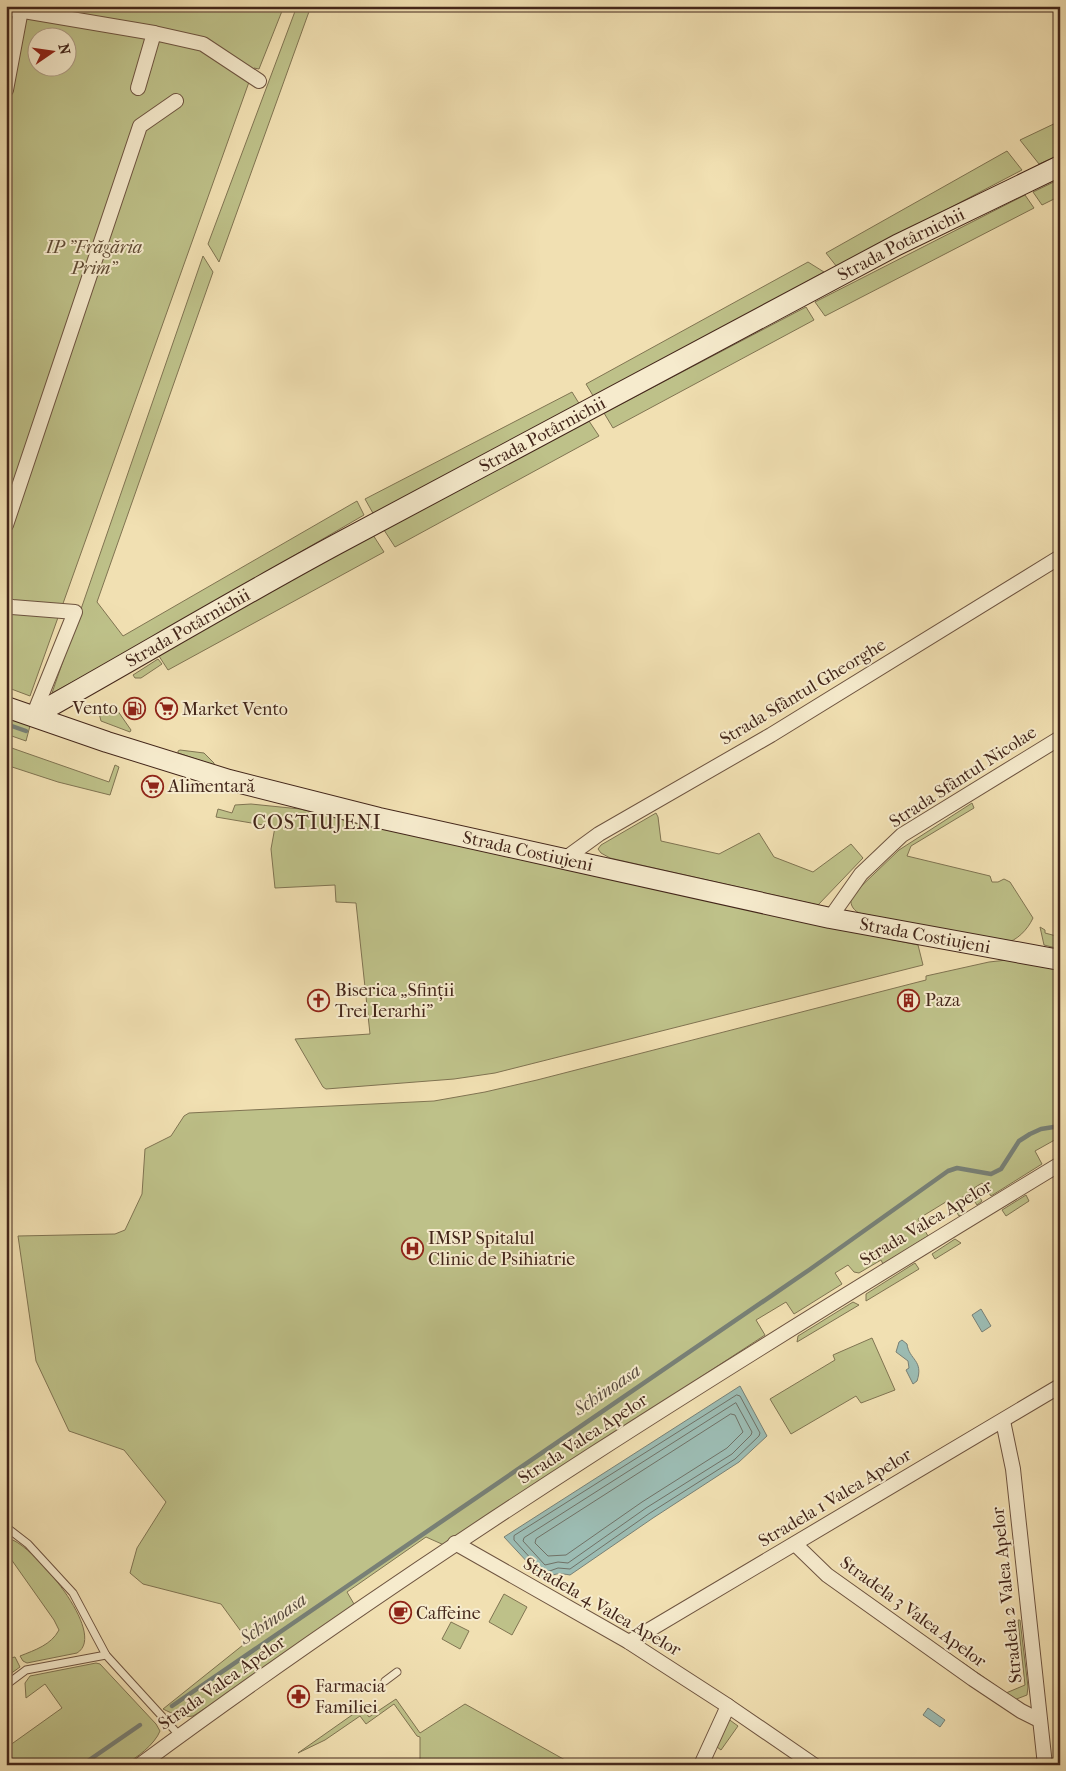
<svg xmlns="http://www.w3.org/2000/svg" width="1066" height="1771" font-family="'IM FELL French Canon',serif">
  <rect width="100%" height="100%" fill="#f1e0b2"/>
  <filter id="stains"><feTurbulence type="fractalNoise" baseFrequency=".004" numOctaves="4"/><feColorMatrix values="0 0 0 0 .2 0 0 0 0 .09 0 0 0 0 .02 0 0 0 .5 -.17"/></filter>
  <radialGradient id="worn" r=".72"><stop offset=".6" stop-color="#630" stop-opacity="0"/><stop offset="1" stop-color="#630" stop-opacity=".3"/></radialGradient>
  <!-- green -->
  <g fill="#bec189" stroke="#807452" fill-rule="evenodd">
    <path d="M6,6h278l-25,63 -5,-1 -224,628 -24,-9zM38,38h30v30h-30z"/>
    <polygon points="297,6 311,6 219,262 208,244"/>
    <polygon points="1060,121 1060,155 1039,164 1020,140"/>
    <polygon points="1007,151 1022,170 837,267 826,253"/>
    <polygon points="1060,179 1060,196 1042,205 1033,192"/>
    <polygon points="1025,195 1034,208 825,316 815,302"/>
    <polygon points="203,256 213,272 97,602 123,636 357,501 364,515 132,650 52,693"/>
    <polygon points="808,262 824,272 595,399 586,384"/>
    <polygon points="806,307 814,320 613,428 604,413"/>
    <polygon points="572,392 580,405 374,515 365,499"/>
    <polygon points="589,421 599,436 395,547 384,530"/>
    <polygon points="373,535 384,552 168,670 157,653"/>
    <polygon points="158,659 162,664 141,678 135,678 133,675"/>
    <polygon points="107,705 115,707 131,730 130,732 101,721 99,713 101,708"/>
    <polygon points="6,713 31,722 26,741 6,734"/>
    <polygon points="6,746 109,782 115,765 119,767 110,795 58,782 6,765"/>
    <polygon points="180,750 204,753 214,763 214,765 178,753 178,751"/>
    <path d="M972,803l2,5 -63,38 -4,10 83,20 2,6h6l6,-3 6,3 23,36c-5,11 -16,23 -28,25l-146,-30c-7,-4 -9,-9 -8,-17l48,-46z"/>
    <polygon points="251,804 300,809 433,840 743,909 918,945 923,965 495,1073 454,1079 326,1089 323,1087 295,1039 370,1034 356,903 336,902 335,885 275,888 271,849 275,827 216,817 218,809 232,813 235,805"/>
    <polygon points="656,813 658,817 661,841 719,854 759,833 774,857 813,872 851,844 863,858 818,905 610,858 601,853 598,849 601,845"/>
    <polygon points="1040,927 1045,930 1045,933 1060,937 1060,949 1044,945"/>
    <path d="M1007,960l53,10v167l-25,14 7,13 -51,32 -9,-13 -8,5 8,13 -5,4 -8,-12 -11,7 7,13 -6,3 -10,-16 -31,19 10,17 -45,28 -2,-4 -22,13 -5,-1 -6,-7 -13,8 7,11 -48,30 -8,-12 -30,18 9,15 -321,210 -18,-8 -79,55 7,12 -115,83 -46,29c-11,2 -20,-2 -30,-7l85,-68 -27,-37 -78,-20 -13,-11 7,-25 29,-46 -42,-52 -55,-19 -33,-70 -18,-125 97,-2 10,-4 17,-36 3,-45 26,-13 13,-20 5,-3 245,-12 51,-9 52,-12 389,-100v-4l63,-14z"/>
    <polygon points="1026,1195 1029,1201 1006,1216 1002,1210"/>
    <polygon points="955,1239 961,1243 935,1259 932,1254"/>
    <polygon points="915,1263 919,1269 866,1301 866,1294"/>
    <polygon points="853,1302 859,1305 797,1342 798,1336"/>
    <polygon points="872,1338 895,1390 861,1403 856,1396 791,1434 770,1399 835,1360 833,1355"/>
    <path d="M10,1539c23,6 99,95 67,114l-50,10 -4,-2 -3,-5c15,-6 31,-11 39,-26l-5,-10 -48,-68v-9z"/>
    <polygon points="504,1594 527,1607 512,1635 489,1622"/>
    <polygon points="1018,1620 1020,1620 1028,1687 1027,1695 1014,1700 964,1666 962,1662 1006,1693 1025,1685"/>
    <polygon points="451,1622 469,1631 460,1649 442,1639"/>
    <polygon points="15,1657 20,1667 6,1677 6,1659"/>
    <path d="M96,1663l4,1 56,60 4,7c-5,13 -24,28 -37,34h-117v-17l56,-40 -17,-24 -19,14 -1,-15 5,-7z"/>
    <polygon points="396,1699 420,1733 465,1704 574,1765 472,1765 463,1760 455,1765 420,1765 420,1737 417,1736 394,1704 366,1724 360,1716 325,1740 298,1753 362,1708 369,1717"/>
    <polygon points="727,1718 738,1726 721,1750 717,1747"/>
  </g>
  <!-- water -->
  <g fill="#9cbcb3" stroke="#788076">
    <polygon points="981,1309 991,1326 982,1332 972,1315"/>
    <path d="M902,1340l5,4c2,16 17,16 10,37l-4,3 -7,-14 3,-2 -1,-7 -12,-9 3,-10z"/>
    <path d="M740,1386l27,50 -28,26 -86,56 -83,57c-11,-2 -17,-2 -26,5l-40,-43z"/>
    <polygon points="928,1708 945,1720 940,1727 923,1715"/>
  </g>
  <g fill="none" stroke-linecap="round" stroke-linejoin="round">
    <!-- shore -->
    <g stroke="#707166" stroke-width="1">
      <polygon points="737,1395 740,1396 760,1433 759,1436 735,1459 650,1513 570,1569 558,1568 544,1573 514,1540 514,1536"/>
      <polygon points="736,1403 752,1432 751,1435 732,1454 646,1508 568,1563 558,1562 545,1565 523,1541 524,1538"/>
      <polygon points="731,1414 735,1415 743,1432 727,1448 642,1502 566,1555 548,1556 535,1543 536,1539"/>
    </g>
    <!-- stream -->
    <g stroke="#788076" stroke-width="4.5">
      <polyline points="6,724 26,731"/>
      <polyline points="172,1706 809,1270 948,1171 957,1168 991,1174 1001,1169 1019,1141 1030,1134 1041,1129 1060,1126"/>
      <polyline points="82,1765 140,1725"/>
    </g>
    <defs>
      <g id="lane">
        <polyline points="6,1527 28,1544 73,1593 106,1655 179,1735"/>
        <polyline points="385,1681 397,1672"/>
        <polyline points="6,1685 26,1670 106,1655"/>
      </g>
      <g id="street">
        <polyline points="6,8 154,33 203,44 259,81"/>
        <polyline points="138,88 154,33"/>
        <polyline points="6,90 21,10"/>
        <polyline points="6,525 140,126 176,101"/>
        <polyline points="6,605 12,607 75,612 33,716"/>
        <polyline points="566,858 599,834 771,735 1060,557"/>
        <polyline points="830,918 861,874 902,835 1060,738"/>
        <polyline points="1003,1421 1013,1469 1045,1765"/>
        <polyline points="455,1543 629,1642 728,1706 814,1765"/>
        <polyline points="795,1544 827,1575 973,1679 1021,1711 1039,1720"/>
        <polyline points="629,1642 1060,1386"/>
        <path d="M140,1765c295,-218 607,-411 920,-601"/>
        <polyline points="701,1765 728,1706"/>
      </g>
      <g id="secondary">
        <path id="s1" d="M6,707l101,35 122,38 150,38 451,100 230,42"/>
        <path id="s2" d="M33,716c102,-57 202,-117 304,-172l560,-299 163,-79"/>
      </g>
    </defs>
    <!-- lane casing -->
    <use href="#lane" stroke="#6e5440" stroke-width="9"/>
    <!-- street casing -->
    <use href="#street" stroke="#6e5440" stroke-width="16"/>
    <!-- secondary casing -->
    <use href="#secondary" stroke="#43261a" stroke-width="22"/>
    <!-- lane -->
    <use href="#lane" stroke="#f6ebcd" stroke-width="7"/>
    <!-- street -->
    <use href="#street" stroke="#f6ebcd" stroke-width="14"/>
    <!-- secondary -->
    <use href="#secondary" stroke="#f6ebcd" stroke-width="20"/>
  </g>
  <!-- icons -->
  <defs>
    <symbol id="fuel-ring" viewBox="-11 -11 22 22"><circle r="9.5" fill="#f6ebcd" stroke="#8f2418" stroke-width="1.5"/><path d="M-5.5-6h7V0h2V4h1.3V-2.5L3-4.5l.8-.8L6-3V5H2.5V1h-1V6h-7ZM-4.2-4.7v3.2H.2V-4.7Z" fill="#8f2418"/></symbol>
    <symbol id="supermarket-ring" viewBox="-11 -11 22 22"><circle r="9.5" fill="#f6ebcd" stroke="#8f2418" stroke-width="1.5"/><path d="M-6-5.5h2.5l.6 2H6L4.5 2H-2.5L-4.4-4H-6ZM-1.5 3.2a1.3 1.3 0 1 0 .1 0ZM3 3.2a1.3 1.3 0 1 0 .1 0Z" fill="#8f2418"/></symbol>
    <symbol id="church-ring" viewBox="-11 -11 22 22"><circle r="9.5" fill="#f6ebcd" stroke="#8f2418" stroke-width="1.5"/><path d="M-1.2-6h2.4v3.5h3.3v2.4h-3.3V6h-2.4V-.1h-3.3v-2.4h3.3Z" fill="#8f2418"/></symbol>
    <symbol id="building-ring" viewBox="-11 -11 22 22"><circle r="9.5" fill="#f6ebcd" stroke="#8f2418" stroke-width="1.5"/><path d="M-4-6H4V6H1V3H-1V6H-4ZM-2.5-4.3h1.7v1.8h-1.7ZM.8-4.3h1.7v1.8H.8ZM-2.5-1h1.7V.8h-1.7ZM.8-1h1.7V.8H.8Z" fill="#8f2418"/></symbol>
    <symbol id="hospital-ring" viewBox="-11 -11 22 22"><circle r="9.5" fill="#f6ebcd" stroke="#8f2418" stroke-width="1.5"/><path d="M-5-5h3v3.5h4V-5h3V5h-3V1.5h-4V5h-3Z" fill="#8f2418"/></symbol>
    <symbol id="cafe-ring" viewBox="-11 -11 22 22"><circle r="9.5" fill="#f6ebcd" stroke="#8f2418" stroke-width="1.5"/><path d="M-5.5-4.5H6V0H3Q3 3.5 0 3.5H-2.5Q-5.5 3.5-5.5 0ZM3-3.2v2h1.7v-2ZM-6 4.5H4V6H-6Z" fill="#8f2418"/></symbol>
    <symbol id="pharmacy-ring" viewBox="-11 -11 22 22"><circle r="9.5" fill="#f6ebcd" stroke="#8f2418" stroke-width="1.5"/><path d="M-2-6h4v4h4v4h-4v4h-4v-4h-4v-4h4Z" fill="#8f2418"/></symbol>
  </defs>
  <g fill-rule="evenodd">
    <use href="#fuel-ring" x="122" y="696" width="25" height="25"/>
    <use href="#supermarket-ring" x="154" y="696" width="25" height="25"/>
    <use href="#supermarket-ring" x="140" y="774" width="25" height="25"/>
    <use href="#church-ring" x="306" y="988" width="25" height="25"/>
    <use href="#building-ring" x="896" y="988" width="25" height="25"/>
    <use href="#hospital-ring" x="400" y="1236" width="25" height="25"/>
    <use href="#cafe-ring" x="388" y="1600" width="25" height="25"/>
    <use href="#pharmacy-ring" x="286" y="1684" width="25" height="25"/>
  </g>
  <g text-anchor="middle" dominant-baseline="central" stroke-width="4" stroke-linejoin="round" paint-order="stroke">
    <!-- street labels -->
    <g font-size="18" fill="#43261a" stroke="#f6ebcd">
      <text stroke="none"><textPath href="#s2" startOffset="988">Strada Potârnichii</textPath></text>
      <text stroke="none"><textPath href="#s2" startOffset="582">Strada Potârnichii</textPath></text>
      <text stroke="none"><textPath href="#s2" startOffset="178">Strada Potârnichii</textPath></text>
      <text transform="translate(803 692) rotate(-31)">Strada Sfântul Gheorghe</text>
      <text transform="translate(963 777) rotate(-33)">Strada Sfântul Nicolae</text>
      <text stroke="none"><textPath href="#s1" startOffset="542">Strada Costiujeni</textPath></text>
      <text stroke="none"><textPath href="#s1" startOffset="948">Strada Costiujeni</textPath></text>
      <text transform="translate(926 1223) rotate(-31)">Strada Valea Apelor</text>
      <text transform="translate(583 1439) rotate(-33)">Strada Valea Apelor</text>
      <text transform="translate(835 1498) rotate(-31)">Stradela 1 Valea Apelor</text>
      <text transform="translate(1007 1595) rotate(-96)">Stradela 2 Valea Apelor</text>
      <text transform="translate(602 1607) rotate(30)">Stradela 4 Valea Apelor</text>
      <text transform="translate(913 1612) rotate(36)">Stradela 3 Valea Apelor</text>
      <text transform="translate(222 1683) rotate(-35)">Strada Valea Apelor</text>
    </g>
    <!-- park labels -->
    <g font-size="18" font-style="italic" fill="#624d36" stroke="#f6ebcd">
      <text x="94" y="247">IP "Frăgăria<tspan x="94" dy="21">Prim"</tspan></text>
    </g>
    <!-- poi labels -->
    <g font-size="18" fill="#43261a" stroke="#f6ebcd" text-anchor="start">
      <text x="118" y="708" text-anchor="end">Vento</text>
      <text x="182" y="709">Market Vento</text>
      <text x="168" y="786">Alimentară</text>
      <text x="335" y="990">Biserica „Sfinții<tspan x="335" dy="21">Trei Ierarhi”</tspan></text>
      <text x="925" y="1000">Paza</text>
      <text x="428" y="1238">IMSP Spitalul<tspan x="428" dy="21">Clinic de Psihiatrie</tspan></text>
      <text x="416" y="1613">Caffeine</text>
      <text x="315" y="1686">Farmacia<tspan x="315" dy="21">Familiei</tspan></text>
    </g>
    <!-- water labels -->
    <g font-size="19" font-style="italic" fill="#594c40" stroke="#f6ebcd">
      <text transform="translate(607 1390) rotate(-34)">Schinoasa</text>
      <text transform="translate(273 1619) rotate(-34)">Schinoasa</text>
    </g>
    <!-- quarter labels -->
    <g font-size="20" letter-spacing="1" fill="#43261a" stroke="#f6ebcd">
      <text x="317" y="822">COSTIUJENI</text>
    </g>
  </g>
  <!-- margin -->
  <rect width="1066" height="1771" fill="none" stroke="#f1e0b2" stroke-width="25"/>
  <rect x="8" y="8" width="1051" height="1756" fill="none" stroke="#43261a" stroke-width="2.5"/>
  <rect x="12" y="12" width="1041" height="1746" fill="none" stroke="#43261a"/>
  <!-- north arrow -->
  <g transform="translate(52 52) rotate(77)"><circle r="24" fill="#f6ebcd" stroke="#ae9c85"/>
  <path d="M0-4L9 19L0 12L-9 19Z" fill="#8f2418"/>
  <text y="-8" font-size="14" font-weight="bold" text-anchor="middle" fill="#43261a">N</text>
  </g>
  <rect width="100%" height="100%" filter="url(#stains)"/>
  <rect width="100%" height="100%" fill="url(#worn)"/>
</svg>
